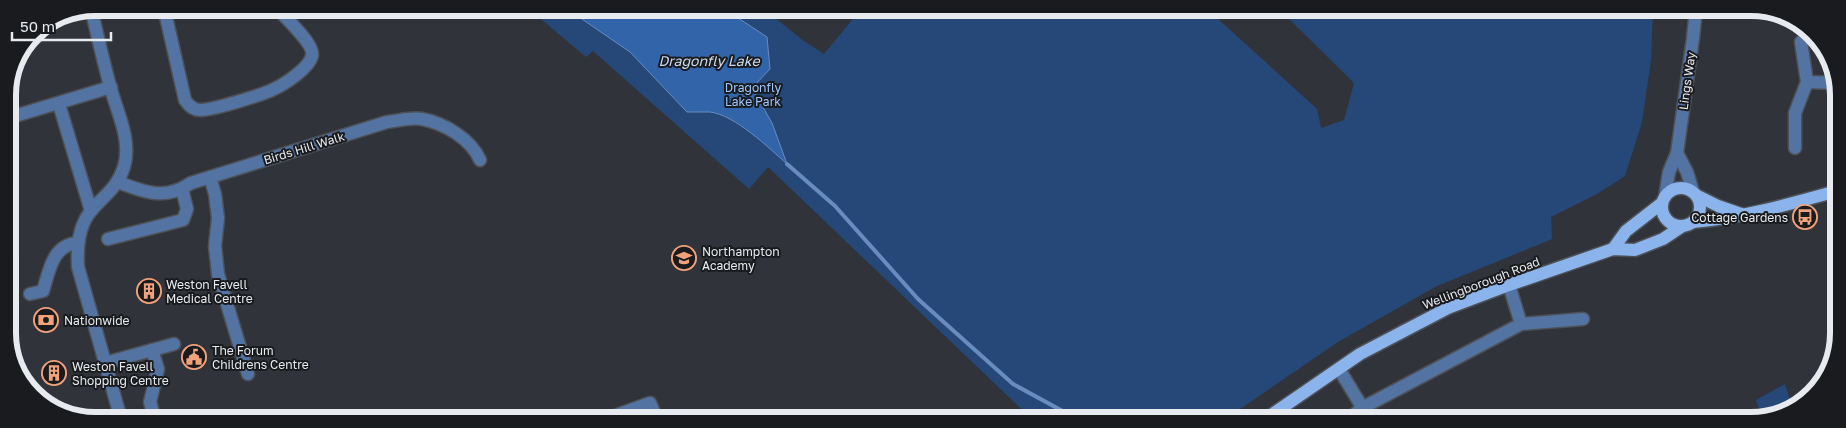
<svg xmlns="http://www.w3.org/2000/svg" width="1846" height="428" font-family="'Golos Text',sans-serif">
  <rect width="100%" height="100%" fill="#30343a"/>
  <!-- green -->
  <g fill="#254878">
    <polygon points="528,8 763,8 801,39 824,54 862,8 1207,9 1317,109 1321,128 1344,120 1354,83 1279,9 1653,9 1651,60 1642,122 1625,176 1597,194 1551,217 1552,239 1435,287 1338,342 1224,420 1033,420 768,167 749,189 593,51 586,57"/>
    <polygon points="1785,384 1792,406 1762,418 1756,400"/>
  </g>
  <!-- water -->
  <path fill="#3264a9" stroke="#688cbe" d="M573,8h150l44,29 3,32 -18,19 20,35 15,41c-18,-16 -52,-49 -77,-52 -8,0 -16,0 -23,0l-57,-60 -51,-35z"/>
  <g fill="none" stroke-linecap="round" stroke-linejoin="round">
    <!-- stream -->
    <polyline stroke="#688cbe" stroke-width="4" points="787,164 835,206 918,299 1013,384 1079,420"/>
    <defs>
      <g id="minor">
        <path d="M91,8c6,26 12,52 19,78 7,26 22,54 14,81 -7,22 -21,29 -34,45 -12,16 -13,36 -12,55l43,152"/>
        <path d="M164,8l21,92c4,6 8,10 15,10 13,0 62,-15 74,-21 11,-5 35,-21 38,-33 3,-12 -27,-38 -35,-48"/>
        <polyline points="30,40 39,35 43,27"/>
        <polyline points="1807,82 1837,83"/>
        <polyline points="59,104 91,211"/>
        <polyline points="8,118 111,87"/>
        <polyline points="1795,148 1795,113 1807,82 1801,42"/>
        <polyline points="1677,153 1687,172 1693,192"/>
        <polyline points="210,177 215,194 218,218 215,246 218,274 248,374"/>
        <path d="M118,182c26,10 47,19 73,1l196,-61c11,-1 24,-5 35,-3 22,4 49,20 58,41"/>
        <polyline points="1665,197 1669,172 1677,153 1693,38 1696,9"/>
        <polyline points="108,239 183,220 187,209 182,189"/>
        <polyline points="1509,285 1521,324"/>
        <path d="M30,294l13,-3c6,-20 10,-47 35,-48"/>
        <polyline points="152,350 158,369 150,402 155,419"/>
        <polyline points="105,363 174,344"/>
        <polyline points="1339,369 1370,420"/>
        <polyline points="615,419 617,415 650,403 657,419"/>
        <polyline points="1348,420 1362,408 1521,324 1583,319"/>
      </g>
      <g id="major">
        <circle cx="1681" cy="207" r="19"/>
        <polyline points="1696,195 1718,206 1741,214"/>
        <path d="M1693,222c49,-4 97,-18 144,-31"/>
        <polyline points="1613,249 1626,231 1662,203"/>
        <polyline points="1264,420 1360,354 1448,308 1509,285 1613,249 1635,250 1663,239 1681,227"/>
      </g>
    </defs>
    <!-- minor casing -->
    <use href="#minor" stroke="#4d5157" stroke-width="15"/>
    <!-- major casing -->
    <use href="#major" stroke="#4d5157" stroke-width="15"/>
    <!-- minor -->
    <use href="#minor" stroke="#5374a3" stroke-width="12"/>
    <!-- major -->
    <use href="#major" stroke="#8bb4ec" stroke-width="12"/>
  </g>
  <!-- icons -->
  <defs>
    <symbol id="bus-ring" viewBox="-11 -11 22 22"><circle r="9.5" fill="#191b1e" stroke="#f1a27b" stroke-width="1.5"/><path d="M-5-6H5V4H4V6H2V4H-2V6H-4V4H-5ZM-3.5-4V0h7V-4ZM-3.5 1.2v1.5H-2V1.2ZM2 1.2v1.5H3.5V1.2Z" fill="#f1a27b"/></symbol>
    <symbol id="school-ring" viewBox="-11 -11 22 22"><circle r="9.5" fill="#191b1e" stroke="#f1a27b" stroke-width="1.5"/><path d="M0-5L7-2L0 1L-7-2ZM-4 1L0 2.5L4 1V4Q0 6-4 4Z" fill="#f1a27b"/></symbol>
    <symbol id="building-ring" viewBox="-11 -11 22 22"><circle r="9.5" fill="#191b1e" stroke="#f1a27b" stroke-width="1.5"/><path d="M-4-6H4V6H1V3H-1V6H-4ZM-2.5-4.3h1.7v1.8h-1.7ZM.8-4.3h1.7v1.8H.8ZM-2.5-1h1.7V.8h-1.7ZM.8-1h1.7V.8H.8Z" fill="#f1a27b"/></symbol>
    <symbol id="bank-ring" viewBox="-11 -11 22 22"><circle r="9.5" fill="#191b1e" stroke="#f1a27b" stroke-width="1.5"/><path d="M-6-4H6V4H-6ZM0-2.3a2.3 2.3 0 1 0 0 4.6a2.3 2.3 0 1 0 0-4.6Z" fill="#f1a27b"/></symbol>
    <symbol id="civic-ring" viewBox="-11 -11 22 22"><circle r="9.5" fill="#191b1e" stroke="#f1a27b" stroke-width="1.5"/><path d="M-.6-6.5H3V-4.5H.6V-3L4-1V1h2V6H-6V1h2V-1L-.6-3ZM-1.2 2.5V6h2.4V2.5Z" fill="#f1a27b"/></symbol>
  </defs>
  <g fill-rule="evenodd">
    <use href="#bus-ring" x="1791" y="203" width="28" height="28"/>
    <use href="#school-ring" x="670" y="244" width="28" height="28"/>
    <use href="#building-ring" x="135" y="277" width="28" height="28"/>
    <use href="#bank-ring" x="32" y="306" width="28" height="28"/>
    <use href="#civic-ring" x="180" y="343" width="28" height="28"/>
    <use href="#building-ring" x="40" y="359" width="28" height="28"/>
  </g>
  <g text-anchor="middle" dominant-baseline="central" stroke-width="4" stroke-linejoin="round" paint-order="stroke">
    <!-- street labels -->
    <g font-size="12" fill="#e7eaee" stroke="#191b1e">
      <text transform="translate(1687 81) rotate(-82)">Lings Way</text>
      <text transform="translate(304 148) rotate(-17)">Birds Hill Walk</text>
      <text transform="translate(1481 283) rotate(-21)">Wellingborough Road</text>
    </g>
    <!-- park labels -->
    <g font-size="12" fill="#9dc6fe" stroke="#191b1e">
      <text x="753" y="87">Dragonfly<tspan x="753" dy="14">Lake Park</tspan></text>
    </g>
    <!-- poi labels -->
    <g font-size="12" fill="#e7eaee" stroke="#191b1e" text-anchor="start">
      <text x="1788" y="217" text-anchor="end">Cottage Gardens</text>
      <text x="702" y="251">Northampton<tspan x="702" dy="14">Academy</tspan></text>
      <text x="166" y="284">Weston Favell<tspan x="166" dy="14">Medical Centre</tspan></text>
      <text x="64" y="320">Nationwide</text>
      <text x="212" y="350">The Forum<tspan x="212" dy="14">Childrens Centre</tspan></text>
      <text x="72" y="366">Weston Favell<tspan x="72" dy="14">Shopping Centre</tspan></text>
    </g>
    <!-- water labels -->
    <g font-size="14" font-style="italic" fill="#cddbef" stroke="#191b1e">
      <text x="709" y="60">Dragonfly Lake</text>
    </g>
  </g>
  <!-- crop -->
  <path d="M0 0H1846V428H0ZM95 16H1751A79 79 0 0 1 1830 95V333A79 79 0 0 1 1751 412H95A79 79 0 0 1 16 333V95A79 79 0 0 1 95 16Z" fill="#191b1e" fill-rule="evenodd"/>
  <path fill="none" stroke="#e7eaee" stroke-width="6" d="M95 16H1751A79 79 0 0 1 1830 95V333A79 79 0 0 1 1751 412H95A79 79 0 0 1 16 333V95A79 79 0 0 1 95 16Z"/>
  <!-- scale -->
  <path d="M12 32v8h99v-8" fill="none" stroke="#e7eaee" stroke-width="2.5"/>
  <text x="20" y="32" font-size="15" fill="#e7eaee" stroke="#191b1e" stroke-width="4" paint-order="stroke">50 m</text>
</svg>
